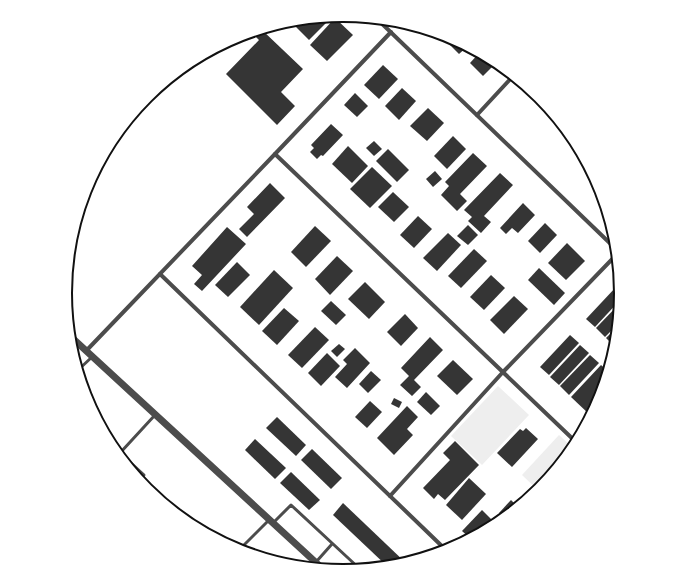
<svg xmlns="http://www.w3.org/2000/svg" width="686" height="587" font-family="'Libre Baskerville',serif">
  <rect width="100%" height="100%" fill="#fff"/>
  <!-- green -->
  <g fill="#eee">
    <polygon points="498,386 529,415 482,465 451,436"/>
    <polygon points="559,435 574,449 539,491 522,475"/>
  </g>
  <!-- building -->
  <g fill="#353535">
    <polygon points="322,17 327,22 309,40 291,22 293,20"/>
    <polygon points="335,18 353,35 327,61 310,45"/>
    <polygon points="261,29 303,69 281,92 295,106 277,125 226,74 259,40 251,32"/>
    <polygon points="449,36 468,46 459,54 445,40"/>
    <polygon points="480,52 497,62 483,76 470,63"/>
    <polygon points="383,65 398,79 379,99 364,85"/>
    <polygon points="402,88 416,101 399,120 385,106"/>
    <polygon points="355,93 368,106 357,117 344,105"/>
    <polygon points="544,101 562,123 560,125 540,106"/>
    <polygon points="428,108 444,123 427,141 410,126"/>
    <polygon points="331,124 343,135 323,156 321,155 317,159 310,152 314,148 311,145"/>
    <polygon points="453,136 466,149 447,169 434,156"/>
    <polygon points="374,141 382,149 374,156 366,148"/>
    <polygon points="348,146 368,166 352,183 332,164"/>
    <polygon points="388,149 409,170 397,182 376,161"/>
    <polygon points="473,153 487,166 460,194 467,201 457,211 441,195 449,186 445,182"/>
    <polygon points="372,167 392,186 370,208 350,189"/>
    <polygon points="435,171 442,179 433,187 426,179"/>
    <polygon points="592,171 597,181 589,174"/>
    <polygon points="500,173 513,185 484,216 491,222 481,233 468,221 472,217 464,210"/>
    <polygon points="270,183 285,198 247,237 239,229 254,214 247,207"/>
    <polygon points="393,192 409,207 394,222 378,207"/>
    <polygon points="523,203 535,215 518,233 512,228 506,234 500,228"/>
    <polygon points="418,216 432,229 414,248 400,235"/>
    <polygon points="545,223 557,235 540,253 528,241"/>
    <polygon points="468,225 478,235 468,245 457,236"/>
    <polygon points="315,226 331,241 306,267 291,252"/>
    <polygon points="227,227 246,244 202,291 194,284 202,275 192,266"/>
    <polygon points="448,233 461,245 437,271 423,258"/>
    <polygon points="567,243 585,261 566,280 548,263"/>
    <polygon points="474,249 487,261 461,288 448,276"/>
    <polygon points="337,256 353,271 330,295 315,279"/>
    <polygon points="237,262 250,275 228,297 215,285"/>
    <polygon points="539,268 565,293 554,305 528,280"/>
    <polygon points="274,270 293,288 259,325 240,307"/>
    <polygon points="491,275 505,288 484,310 470,297"/>
    <polygon points="365,282 385,302 369,319 348,299"/>
    <polygon points="616,287 621,292 621,299 595,327 586,319"/>
    <polygon points="514,296 528,309 504,334 490,320"/>
    <polygon points="331,301 346,315 336,325 321,311"/>
    <polygon points="621,302 619,323 605,337 596,328"/>
    <polygon points="284,308 299,321 277,345 262,331"/>
    <polygon points="405,314 418,328 401,346 387,332"/>
    <polygon points="618,326 618,329 616,348 606,338"/>
    <polygon points="315,327 329,340 302,368 288,355"/>
    <polygon points="570,335 579,343 549,375 540,367"/>
    <polygon points="430,337 443,350 414,380 421,387 412,396 400,385 409,376 401,368"/>
    <polygon points="339,344 345,349 337,357 331,351"/>
    <polygon points="580,345 589,353 559,385 550,377"/>
    <polygon points="355,348 370,363 347,388 335,377 347,364 343,360"/>
    <polygon points="327,353 340,366 321,386 308,373"/>
    <polygon points="590,355 599,363 569,395 560,386"/>
    <polygon points="453,360 473,379 457,395 437,376"/>
    <polygon points="601,365 609,372 600,400 596,408 590,415 571,397"/>
    <polygon points="371,371 381,380 368,393 359,384"/>
    <polygon points="426,392 440,406 431,415 417,402"/>
    <polygon points="394,398 402,402 399,408 391,404"/>
    <polygon points="370,401 382,412 367,428 355,417"/>
    <polygon points="407,406 418,417 407,429 413,435 394,455 377,438"/>
    <polygon points="277,417 306,445 296,456 266,428"/>
    <polygon points="526,428 538,439 512,467 497,453 520,429 523,431"/>
    <polygon points="255,439 286,468 275,479 245,450"/>
    <polygon points="455,441 479,465 445,500 438,494 434,499 423,488 450,460 443,453"/>
    <polygon points="312,449 342,478 331,489 301,460"/>
    <polygon points="291,472 320,500 309,510 280,483"/>
    <polygon points="469,478 486,494 462,520 446,505"/>
    <polygon points="511,500 519,508 505,519 499,513"/>
    <polygon points="343,503 407,564 389,568 333,515"/>
    <polygon points="482,510 494,522 484,532 471,539 462,531"/>
  </g>
  <g fill="none" stroke-linecap="round" stroke-linejoin="round">
    <!-- service -->
    <g stroke="#4c4c4c" stroke-width="3">
      <polyline points="77,371 92,357"/>
      <polyline points="109,444 120,453"/>
      <polyline points="139,481 144,475 120,453 155,415"/>
      <polyline points="273,523 291,505 361,570"/>
      <polyline points="238,551 269,520"/>
      <polyline points="316,562 332,544"/>
    </g>
    <!-- minor -->
    <g stroke="#4c4c4c" stroke-width="4">
      <polyline points="376,18 617,250"/>
      <polyline points="477,115 514,75"/>
      <polyline points="275,154 577,443"/>
      <polyline points="160,274 447,551"/>
      <polyline points="86,351 275,154 391,32"/>
      <polyline points="390,496 503,372 618,253"/>
    </g>
    <!-- tertiary -->
    <polyline stroke="#4c4c4c" stroke-width="7" points="69,335 324,570"/>
  </g>
  <!-- crop -->
  <path d="M0 0H686V587H0ZM72 293a271 271 0 1 1 542 0a271 271 0 1 1-542 0Z" fill="#fff" fill-rule="evenodd"/>
  <path fill="none" stroke="#111" stroke-width="2" d="M72 293a271 271 0 1 1 542 0a271 271 0 1 1-542 0Z"/>
</svg>
